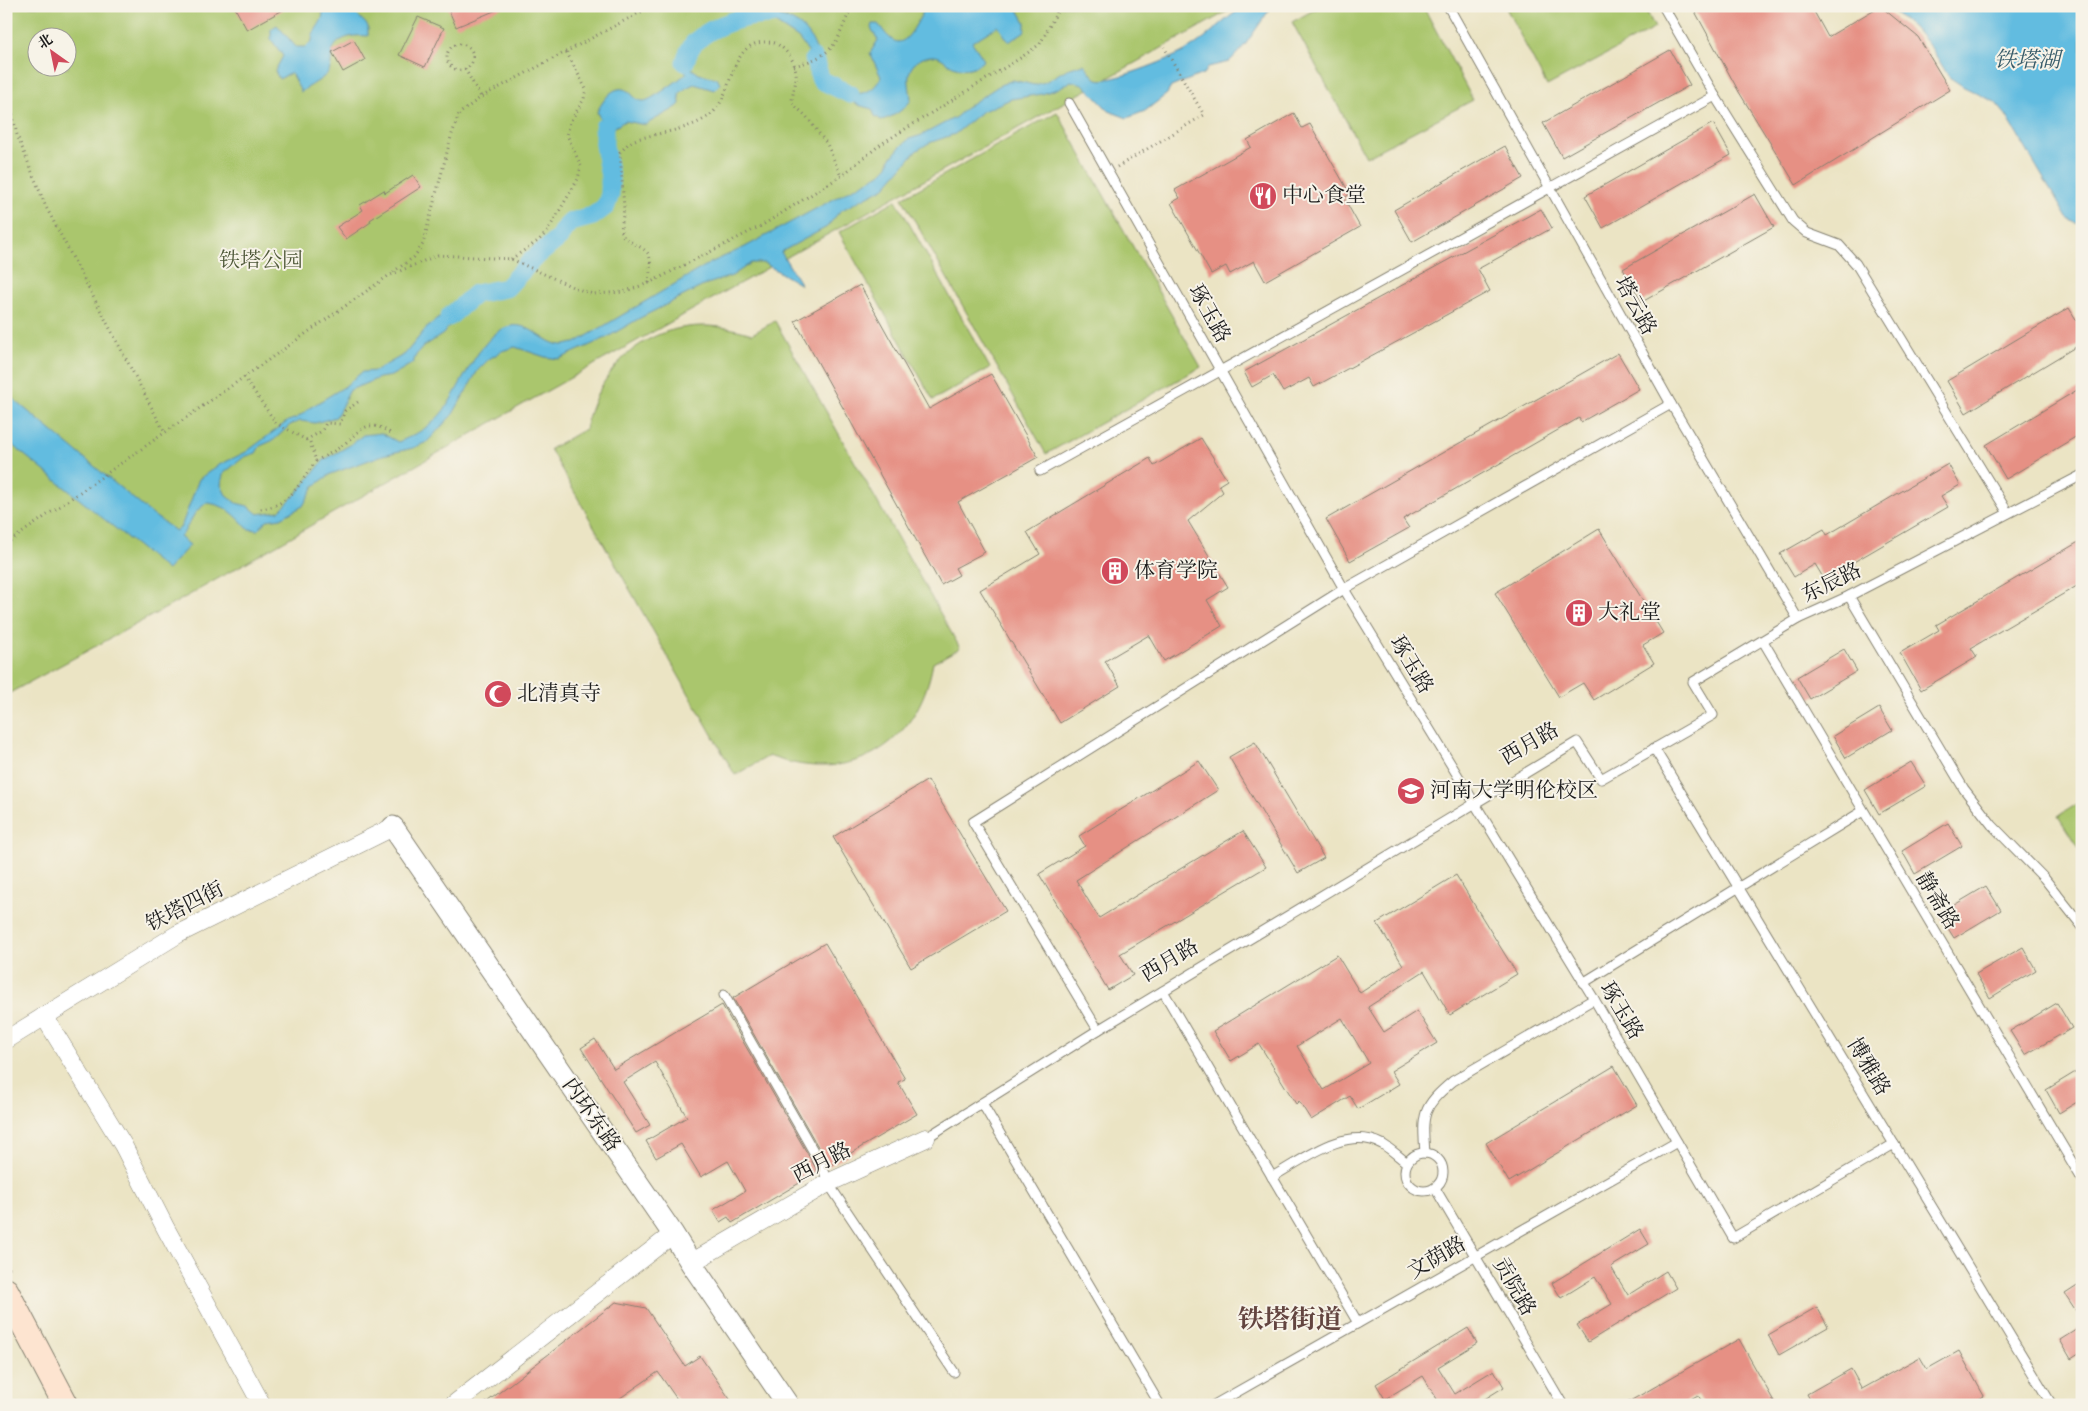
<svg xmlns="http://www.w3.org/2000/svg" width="2088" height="1411" font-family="'IM FELL DW Pica','Noto Serif SC',serif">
  <rect width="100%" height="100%" fill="#f7f3e8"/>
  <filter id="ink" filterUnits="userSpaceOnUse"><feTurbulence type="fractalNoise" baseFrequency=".02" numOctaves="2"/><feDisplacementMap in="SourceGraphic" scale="10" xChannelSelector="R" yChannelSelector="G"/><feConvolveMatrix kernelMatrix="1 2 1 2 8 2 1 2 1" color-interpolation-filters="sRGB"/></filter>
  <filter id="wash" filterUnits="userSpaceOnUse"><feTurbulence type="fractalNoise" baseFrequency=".0096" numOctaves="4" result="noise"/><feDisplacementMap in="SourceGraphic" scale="20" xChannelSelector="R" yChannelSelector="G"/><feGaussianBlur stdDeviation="1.12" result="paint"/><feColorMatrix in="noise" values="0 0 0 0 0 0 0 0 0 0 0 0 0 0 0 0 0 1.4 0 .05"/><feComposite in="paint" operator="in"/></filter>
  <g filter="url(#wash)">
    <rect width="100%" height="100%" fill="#ebe4c4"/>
    <!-- green -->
    <g fill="#aac66d" stroke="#637144" fill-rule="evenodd">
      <path d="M6,6h1231l-715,399 -345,197 -171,93zM38,38h30v30h-30z"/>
      <polygon points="1321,6 1423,6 1473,100 1366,157 1292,22"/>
      <polygon points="1505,6 1644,6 1655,28 1547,86"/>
      <polygon points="1057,112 1201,367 1046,454 902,198"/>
      <polygon points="896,200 990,368 933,400 839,232"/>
      <path d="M775,321l185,327 -27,15c-15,84 -84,123 -164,93l-34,19 -185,-326 35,-20c20,-82 86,-121 167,-95z"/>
      <polygon points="2082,801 2082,854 2058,816"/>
    </g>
    <!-- water -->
    <g fill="#62bce0" stroke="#3f6c7e">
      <path d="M321,6c25,0 30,1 47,20v10c-14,-1 -31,0 -36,16 -2,7 1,15 -5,22 -7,7 -18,12 -26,18l-10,-19 -12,6 -4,-8 8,-15 -12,-17v-10l6,-4 19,22h10l6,-6c0,-14 16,-19 9,-35z"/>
      <path d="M927,6h89l9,16v9l-16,11 -11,-16 -26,16 12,18c-10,10 -22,11 -35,4 -3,-2 -6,-5 -10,-7 -6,-2 -12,-1 -18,2 -18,10 -11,25 -10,41 -6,9 -19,18 -30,20l-6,-4 -3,-7 -14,-4 -10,-7 2,-4c15,0 24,-3 31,-17l-11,-24 8,-13 -7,-12 1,-4h6c4,4 7,10 11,13 18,19 30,-23 38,-31z"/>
      <path d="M1245,6h27l-27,39 -16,17 -21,5 -3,6 -34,14 -4,7 -22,17 -18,7 -18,-7 -26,-27 -12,-3 -14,8 -15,5 -31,5 -30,13 -26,22 -26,9 -13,8 -31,36 -45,24 -13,16 -46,25 20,33 -37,-22h-13l-19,13 -25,8 -67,34 -34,20 -47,21 -14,-2 -30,-10 -13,4 -13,8 -11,11 -25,44 -26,28 -14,6 -30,7 -52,19 -17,12 -11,20 -22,12 -14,2 -9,10 -10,-1c-12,-14 -23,-25 -42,-26l-11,10 -12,21 -3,3 10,8 -23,25 -161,-130v-47l147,122 23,16 5,-4 18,-48 18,-13 29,-14 42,-31 9,-3 14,-11 33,-20 18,-15 13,-1 30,-17 23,-28 11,-8 10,-1 2,7 -8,10 -20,13 -7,8 -3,8 -22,13 -12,2 -29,12 -14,27 -21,6 -15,-2 -10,4 -16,15 -14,6 -4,7 -12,4 -21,17 -2,11 5,10 10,8 12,3 10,8 21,-3 18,-18 27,-33 26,-15 13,-10 18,-2 17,9c18,-7 34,-16 46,-32 17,-23 36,-74 63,-83 22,-8 36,18 56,18 4,0 8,-2 12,-2l135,-80 35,-16 135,-73 8,-8 2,-7 10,-12 9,-8 13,-4 34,-18 12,-11 32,-21 13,-5 21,5 11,-3 22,-13 17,-5c4,4 8,12 13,15 12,5 73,-20 86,-27 23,-12 40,-33 62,-46z"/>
      <polygon points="1887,6 2082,6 2082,223 2075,223 2067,218 2006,115 1995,102 1964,87 1949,77 1932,49 1916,30"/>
      <path d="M771,15c26,3 41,16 47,41l-4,3 -16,-21 -26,-17z"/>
      <path d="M690,61l2,8 7,5 18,4 3,6 -6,6 -20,-6 -8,4 -7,6 1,10c-5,6 -25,14 -34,21l-21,-4 -15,9 -6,-3 -7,-15c5,-10 17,-30 31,-21 6,4 7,10 16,10 8,-1 34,-21 42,-27l-1,-12z"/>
    </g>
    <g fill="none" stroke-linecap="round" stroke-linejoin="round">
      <!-- canal -->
      <g stroke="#62bce0" stroke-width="19">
        <polyline points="814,59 821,80 850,94"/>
        <path d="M685,62c2,-7 5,-15 10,-20 19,-18 51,-27 76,-27"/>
        <polyline points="449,317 475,294 506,288 532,260 559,238 563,230 571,222 593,216 606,206 610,194 610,177 604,145 604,127"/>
      </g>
    </g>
    <g id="blocks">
      <!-- building -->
      <g fill="#e69084" fill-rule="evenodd">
        <polygon points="234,6 290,6 247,30"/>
        <polygon points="447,6 506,6 456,27"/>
        <polygon points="1692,6 1811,6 1828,37 1880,6 1918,37 1950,90 1796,185 1739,92"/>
        <polygon points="418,17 444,28 425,67 399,55"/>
        <polygon points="354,40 365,60 343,72 332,52"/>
        <polygon points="1670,50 1690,85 1562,157 1543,123"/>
        <polygon points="1294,113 1302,128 1310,124 1350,194 1344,198 1360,227 1265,281 1254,261 1230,274 1226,266 1211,274 1171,203 1180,198 1175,190 1251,147 1247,140"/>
        <polygon points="1713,123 1731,155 1603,228 1585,196"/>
        <polygon points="1505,146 1523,178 1412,242 1394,210"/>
        <polygon points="413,175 421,187 370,220 371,222 346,239 337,227 363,210 360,205 384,190 385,193"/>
        <polygon points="1755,194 1774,227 1642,302 1623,269"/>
        <polygon points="1541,209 1552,228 1478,269 1490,291 1314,387 1309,378 1283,392 1273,375 1252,387 1244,372"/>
        <polygon points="860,285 929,409 991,374 1038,457 958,502 985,552 955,568 959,575 941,585 795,321"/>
        <polygon points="2069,308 2082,329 2082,343 1966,413 1947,381"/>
        <polygon points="1618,353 1639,389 1581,422 1579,418 1403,519 1409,528 1350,561 1326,519"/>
        <polygon points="2082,387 2082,433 2006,479 1986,445"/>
        <polygon points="1201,438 1227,480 1219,485 1223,492 1188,521 1228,587 1207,600 1222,626 1164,661 1149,635 1105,661 1120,686 1060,723 980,590 1040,554 1027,532 1150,458 1154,466"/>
        <polygon points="1948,464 1960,485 1941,496 1948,507 1852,563 1855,567 1827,584 1815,564 1794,577 1780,554 1824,529 1827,535"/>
        <polygon points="1599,529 1663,633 1643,645 1654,663 1594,700 1583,683 1559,697 1495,593"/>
        <polygon points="2082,540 2082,583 1971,648 1977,657 1921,690 1900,653 1939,630 1936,625"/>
        <polygon points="1844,649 1857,671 1810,699 1797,677"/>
        <polygon points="1879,708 1892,730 1846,758 1833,736"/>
        <polygon points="1255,742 1324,858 1298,873 1229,757"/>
        <polygon points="1199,761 1218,790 1076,880 1099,918 1243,831 1266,867 1120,954 1133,975 1108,990 1039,874 1085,846 1079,836"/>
        <polygon points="1911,762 1926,786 1879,814 1865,790"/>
        <polygon points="928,780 1006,911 911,968 833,837"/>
        <polygon points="1948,823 1962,846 1915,874 1902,851"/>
        <path d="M1456,875l61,99 -67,41 -26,-44 -56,36 16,25 33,-21 20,32 -46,28 8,13 -41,25 -8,-13 -39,24 -12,-19 -3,3 -37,-60 -28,17 -18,-30 124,-76 23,38 43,-28 -26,-42zM1342,1018l27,45 -45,27 -27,-44z"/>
        <polygon points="1986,886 2001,910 1954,938 1939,914"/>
        <polygon points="825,943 905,1079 898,1082 917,1114 829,1166 733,998"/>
        <polygon points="2023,947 2036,970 1990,998 1976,974"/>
        <polygon points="2057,1003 2072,1028 2025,1055 2010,1031"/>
        <polygon points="722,1005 818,1172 732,1223 728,1217 720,1222 713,1210 745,1191 728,1161 701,1177 681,1144 656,1158 646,1141 687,1117 655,1062 623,1082 650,1125 636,1133 581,1048 595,1039 614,1069"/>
        <polygon points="1614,1066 1637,1105 1509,1182 1486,1143"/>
        <polygon points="2082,1068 2082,1099 2059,1113 2046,1090"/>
        <polygon points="1640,1229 1649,1244 1611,1267 1628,1295 1666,1271 1676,1288 1588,1342 1577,1325 1612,1304 1595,1277 1561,1298 1552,1283"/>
        <polygon points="2082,1283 2082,1320 2065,1294"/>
        <polygon points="616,1302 646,1308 685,1366 700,1356 734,1405 681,1405 658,1372 610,1405 483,1405"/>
        <polygon points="1817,1307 1828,1327 1779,1355 1768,1335"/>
        <polygon points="2082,1326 2082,1352 2071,1359 2060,1340"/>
        <polygon points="1468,1328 1477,1343 1438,1367 1455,1394 1494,1370 1504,1387 1475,1405 1438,1405 1440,1404 1423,1376 1385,1399 1376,1384"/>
        <polygon points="1739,1339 1776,1405 1704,1405 1698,1395 1680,1405 1623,1405"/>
        <polygon points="1959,1351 1984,1396 1969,1405 1813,1405 1807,1394 1851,1369 1862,1389 1920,1357 1927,1369"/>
      </g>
    </g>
  </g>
  <g filter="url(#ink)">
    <use href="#blocks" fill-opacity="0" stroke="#848070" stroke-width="1"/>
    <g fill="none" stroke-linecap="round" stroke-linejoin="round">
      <defs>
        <g id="service">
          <polyline points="1448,6 1671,404 1798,619"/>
          <polyline points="1663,6 1715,96 1793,221 1807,233 1839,245 1856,264 2008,513"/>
          <polyline points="1069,103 1344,589 1594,999 1733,1238 1894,1144"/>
          <polyline points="1040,471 1715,96"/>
          <polyline points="1849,596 1964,789 1992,825 2044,878 2082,926"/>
          <polyline points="1763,641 2082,1179"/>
          <polyline points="1654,748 2052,1405"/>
          <polyline points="1583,983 1863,811"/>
          <polyline points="1163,991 1358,1323"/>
          <polyline points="724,995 823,1168 828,1183 954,1372"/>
          <polyline points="1098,1030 973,822 1344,589 1671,404"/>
          <polyline points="982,1103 1160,1405"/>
          <polyline points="926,1138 1098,1030 1577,742 1601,779 1713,715 1693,682 1798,619 1849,596 2082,475"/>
          <circle cx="1424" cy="1172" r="19"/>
          <path d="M1425,1153c-3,-39 -3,-46 28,-72l141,-82"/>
          <path d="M1272,1177c31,-17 73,-52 110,-33 9,5 17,13 25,19"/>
          <polyline points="1435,1188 1563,1405"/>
          <polyline points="1214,1405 1677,1142"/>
        </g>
        <g id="minor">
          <polyline points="44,1016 123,1145 166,1229 262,1405"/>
          <polyline points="6,1040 178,934 393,827"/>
          <polyline points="691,1263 828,1183 926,1138"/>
          <polyline points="453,1405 673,1234"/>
        </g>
        <polyline id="tertiary" points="393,827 673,1234 691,1263 788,1405"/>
        <polyline id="secondary" points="6,1291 66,1405"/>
      </defs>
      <!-- service casing -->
      <use href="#service" stroke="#848070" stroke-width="11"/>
      <!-- minor casing -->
      <use href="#minor" stroke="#848070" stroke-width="19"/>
      <!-- tertiary casing -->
      <use href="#tertiary" stroke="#848070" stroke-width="23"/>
      <!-- secondary casing -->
      <use href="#secondary" stroke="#848070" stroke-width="27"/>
      <!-- path -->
      <g stroke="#848070" stroke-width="3" stroke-dasharray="1 4" stroke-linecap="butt">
        <circle cx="460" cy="57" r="13"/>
        <polyline points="6,55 7,89 17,135 46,207 165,433"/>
        <path d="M794,66c44,-12 41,-23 58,-60"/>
        <polyline points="465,69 481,97"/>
        <polyline points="1117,167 1204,115 1164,47"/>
        <polyline points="511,259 538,241 547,232 578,179 581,166 567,135 570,122 584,99 586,89 566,51"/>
        <polyline points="393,272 414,257 423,244 451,137 459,114 481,97 652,6"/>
        <path d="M649,283c3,-34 3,-29 -25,-45l-3,-8 3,-22 -4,-56c4,-3 7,-8 11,-10 6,-4 12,-4 18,-6 21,-5 44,-8 61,-21 24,-18 18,-71 54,-73 3,0 7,0 11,1 12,6 22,20 21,34 0,9 -4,16 -4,26l14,13 21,28 14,32"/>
        <path d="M244,377l32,46 34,19 6,19c-17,22 -25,45 -56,48"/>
        <polyline points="306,440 322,431 326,423 340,424 345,411 358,402"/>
        <path d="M316,461c9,-5 19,-10 27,-16 17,-14 24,-28 47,-12"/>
        <polyline points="6,544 388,276 438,255 511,259 575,288 593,294 623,292 649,283 761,226 841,176 881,144 1022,57 1040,44 1060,6"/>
        <polyline points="6,1264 10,1270"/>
      </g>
      <!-- service -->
      <use href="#service" stroke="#fff" stroke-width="9"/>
      <!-- minor -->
      <use href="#minor" stroke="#fff" stroke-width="18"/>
      <!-- tertiary -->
      <use href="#tertiary" stroke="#fff" stroke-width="21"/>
      <!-- secondary -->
      <use href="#secondary" stroke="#fde4d0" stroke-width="25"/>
    </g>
  </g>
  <!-- icons -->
  <defs>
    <symbol id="restaurant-disc" viewBox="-11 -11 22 22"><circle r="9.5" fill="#d1495b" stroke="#f7f3e8"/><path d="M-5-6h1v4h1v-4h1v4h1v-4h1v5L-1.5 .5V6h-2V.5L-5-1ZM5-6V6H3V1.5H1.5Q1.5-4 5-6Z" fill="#fff"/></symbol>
    <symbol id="building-disc" viewBox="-11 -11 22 22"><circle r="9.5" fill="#d1495b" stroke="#f7f3e8"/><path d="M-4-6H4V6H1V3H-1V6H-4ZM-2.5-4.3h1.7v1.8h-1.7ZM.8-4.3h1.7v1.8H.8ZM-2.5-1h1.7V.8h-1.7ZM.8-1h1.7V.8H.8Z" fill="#fff"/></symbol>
    <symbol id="mosque-disc" viewBox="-11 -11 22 22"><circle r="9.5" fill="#d1495b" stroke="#f7f3e8"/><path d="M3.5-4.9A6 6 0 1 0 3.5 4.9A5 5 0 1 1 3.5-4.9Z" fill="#fff"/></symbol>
    <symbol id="university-disc" viewBox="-11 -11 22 22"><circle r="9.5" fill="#d1495b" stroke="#f7f3e8"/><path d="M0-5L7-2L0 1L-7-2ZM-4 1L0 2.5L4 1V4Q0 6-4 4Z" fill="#fff"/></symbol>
  </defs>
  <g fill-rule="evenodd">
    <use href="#restaurant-disc" x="1247" y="180" width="32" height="32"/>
    <use href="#building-disc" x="1099" y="555" width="32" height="32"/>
    <use href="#building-disc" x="1563" y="597" width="32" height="32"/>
    <use href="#mosque-disc" x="482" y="678" width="32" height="32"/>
    <use href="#university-disc" x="1395" y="775" width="32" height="32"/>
  </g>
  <g text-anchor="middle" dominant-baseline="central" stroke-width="4" stroke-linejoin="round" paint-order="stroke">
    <!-- poi labels -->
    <g font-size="21" fill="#1c1c1c" stroke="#f7f3e8" text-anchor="start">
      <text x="1282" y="196">中心食堂</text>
      <text x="1134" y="571">体育学院</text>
      <text x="1598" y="613">大礼堂</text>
      <text x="517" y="694">北清真寺</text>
      <text x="1430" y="791">河南大学明伦校区</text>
    </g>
    <!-- park labels -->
    <g font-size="21" fill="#4e5838" stroke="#f7f3e8">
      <text x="261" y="261">铁塔公园</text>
    </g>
    <!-- street labels -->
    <g font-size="21" fill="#1c1c1c" stroke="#f7f3e8">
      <text transform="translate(1635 306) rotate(61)">塔云路</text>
      <text transform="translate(1209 314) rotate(61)">琢玉路</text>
      <text transform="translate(1832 583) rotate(-26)">东辰路</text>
      <text transform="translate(1411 665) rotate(59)">琢玉路</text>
      <text transform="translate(1530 744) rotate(-30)">西月路</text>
      <text transform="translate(1937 901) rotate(59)">静斋路</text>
      <text transform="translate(185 907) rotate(-27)">铁塔四街</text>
      <text transform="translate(1170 961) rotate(-31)">西月路</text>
      <text transform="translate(1621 1011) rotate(59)">琢玉路</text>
      <text transform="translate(1868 1067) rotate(59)">博雅路</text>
      <text transform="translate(591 1115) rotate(55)">内环东路</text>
      <text transform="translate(822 1163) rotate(-27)">西月路</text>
      <text transform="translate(1437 1258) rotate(-30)">文荫路</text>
      <text transform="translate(1514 1287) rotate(60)">贡院路</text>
    </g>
    <!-- water labels -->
    <g font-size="22" font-style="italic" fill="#385c6a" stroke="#f7f3e8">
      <text x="2027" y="60">铁塔湖</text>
    </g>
    <!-- district labels -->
    <g font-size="26" font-weight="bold" fill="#634540" stroke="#f7f3e8">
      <text x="1290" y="1320">铁塔街道</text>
    </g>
  </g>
  <!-- margin -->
  <rect width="2088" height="1411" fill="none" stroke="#f7f3e8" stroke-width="25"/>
  <!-- north arrow -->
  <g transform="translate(52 52) rotate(327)"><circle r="24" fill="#f7f3e8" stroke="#9f9d96"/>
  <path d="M0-4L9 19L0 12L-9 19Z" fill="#d1495b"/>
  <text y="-8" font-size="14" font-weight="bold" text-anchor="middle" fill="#1c1c1c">北</text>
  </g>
</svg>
